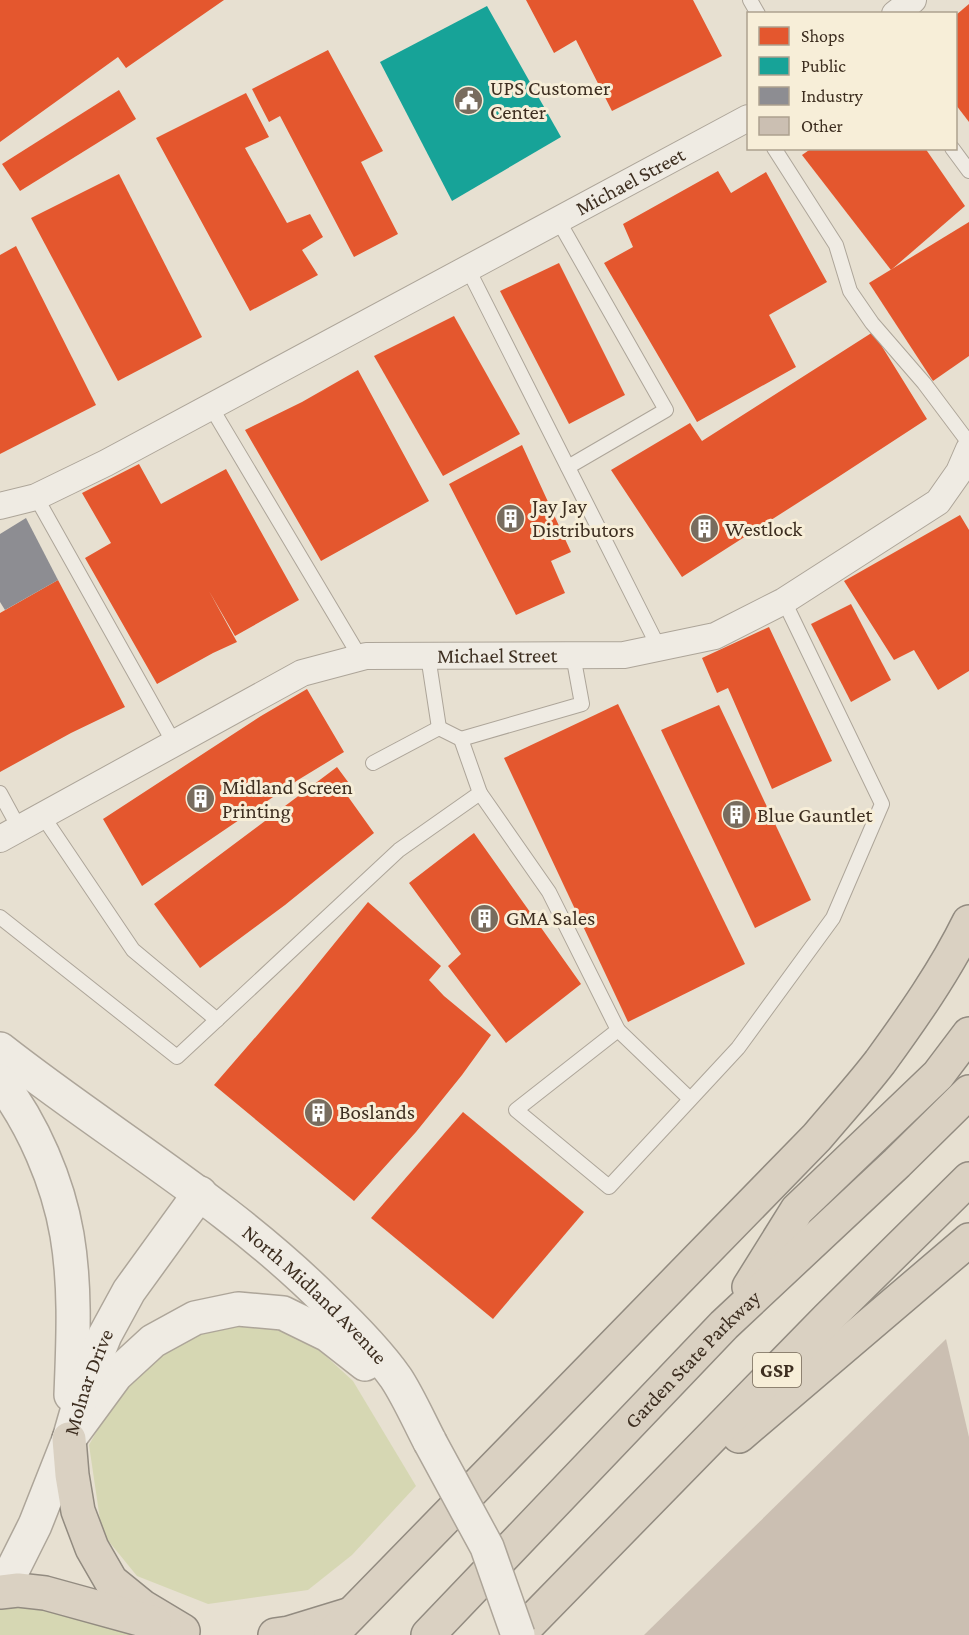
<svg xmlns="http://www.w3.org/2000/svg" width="969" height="1635" font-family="'Crimson Pro',serif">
  <rect width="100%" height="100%" fill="#e7e0d1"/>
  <!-- green -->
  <g fill="#d6d7b3">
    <polygon points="215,1323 292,1325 353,1381 416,1486 352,1555 308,1590 208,1604 137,1576 102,1533 89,1445 127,1377"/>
    <polygon points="36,1598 155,1635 0,1635 0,1610"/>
  </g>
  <!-- shops -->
  <g fill="#e4572e">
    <polygon points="0,0 224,0 126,68 118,57 0,142"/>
    <polygon points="526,0 693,0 722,56 612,111 576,40 554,53"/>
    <polygon points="969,4 969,122 956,105 956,15"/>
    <polygon points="328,50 383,151 361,162 398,234 354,257 280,116 269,122 252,89"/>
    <polygon points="119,90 136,119 20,191 2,164"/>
    <polygon points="246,93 269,137 245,148 287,223 310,214 323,237 302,250 318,275 250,311 156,138"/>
    <polygon points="812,148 925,148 965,206 891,270 802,155"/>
    <polygon points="718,171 731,193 766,172 827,282 769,315 796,367 697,422 604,263 633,247 623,224"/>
    <polygon points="119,174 202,337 118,381 31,218"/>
    <polygon points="969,222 969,356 933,381 869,283"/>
    <polygon points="16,246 96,405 0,454 0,255"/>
    <polygon points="559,263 625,395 569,424 500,291"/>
    <polygon points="454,316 520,434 443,476 374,356"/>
    <polygon points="873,332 927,419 832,481 682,577 611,470 690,423 702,441"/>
    <polygon points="358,370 429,501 321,561 245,430 302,402"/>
    <polygon points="522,445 571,552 551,561 565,593 516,615 449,484"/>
    <polygon points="139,464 161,504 226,469 299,600 235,636 209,591 237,642 213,653 157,684 85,558 111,543 82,493"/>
    <polygon points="960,515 969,530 969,671 938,690 914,650 894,660 844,581"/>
    <polygon points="58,580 125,707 71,733 0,772 0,613"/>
    <polygon points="851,604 891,680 851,702 811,624"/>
    <polygon points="769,627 832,761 772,789 728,688 717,693 702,658"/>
    <polygon points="307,689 344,752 298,780 142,886 103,819 261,716"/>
    <polygon points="618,704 745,964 628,1022 504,758"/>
    <polygon points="719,705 811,900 755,928 661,730"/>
    <polygon points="337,767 351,786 344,791 374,833 285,905 200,968 154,904"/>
    <polygon points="474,833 581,984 506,1043 448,966 461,954 409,883"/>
    <polygon points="368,902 441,966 429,980 444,996 491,1035 462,1075 416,1132 354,1201 214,1085 299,987"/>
    <polygon points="463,1112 584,1212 493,1319 371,1218"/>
  </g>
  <!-- public -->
  <polygon fill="#17a398" points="487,6 561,137 452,201 380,62"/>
  <!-- industry -->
  <polygon fill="#8d8d92" points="26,518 58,580 5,610 0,602 0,534"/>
  <!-- building -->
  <polygon fill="#cbbfb2" points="946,1339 969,1437 969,1635 644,1635"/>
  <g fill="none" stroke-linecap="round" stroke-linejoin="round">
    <defs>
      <g id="service">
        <polyline points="750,0 758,14"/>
        <polyline points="774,148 836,245 850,291 872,323 924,383 969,443"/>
        <polyline points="952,148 969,171"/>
        <polyline points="558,220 666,410 568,467"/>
        <polyline points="468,269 659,648"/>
        <polyline points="211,407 360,657"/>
        <polyline points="36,497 174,743"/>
        <polyline points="428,656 439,728"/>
        <polyline points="373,763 439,728 461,739"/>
        <polyline points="0,793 19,828"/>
        <polyline points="480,793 549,892 618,1030 516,1110 609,1187 738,1048 833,918 882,804 784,601"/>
        <polyline points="42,815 133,950 217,1020"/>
        <polyline points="0,917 177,1057 399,850 480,793 461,739 582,704 573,655"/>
        <polyline points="618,1030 690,1099"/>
      </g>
      <g id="minor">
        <polyline points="895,14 913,0"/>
        <path id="s1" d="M0,506l36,-9 70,-34 642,-345"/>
        <path id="s2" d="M0,839l302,-166 64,-17 258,-1 91,-19 69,-35 154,-99 21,-30 10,-23"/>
      </g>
      <g id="tertiary">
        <path id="s3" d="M0,1049c108,85 228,154 326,252 24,23 51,50 70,77 12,18 24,45 34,64"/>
        <path d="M0,1081c33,43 58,101 67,154 9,53 6,108 4,160"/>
        <polyline points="69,1439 116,1375 153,1341 195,1318 238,1309 283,1313 328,1335 365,1364"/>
        <path id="s4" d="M0,1582l14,-15 21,-42 34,-86 15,-52 21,-52 24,-44 71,-98"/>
      </g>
      <g id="motorway">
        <polyline points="749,1287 797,1210 938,1075 969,1034"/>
        <polyline points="739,1436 969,1240"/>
        <polyline points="69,1439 72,1475 78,1511 92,1548 111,1581 143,1607 183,1631"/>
        <polyline points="0,1592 18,1590 45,1593 154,1623"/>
        <polyline points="275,1635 289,1633 351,1614"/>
        <path d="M331,1635l486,-498c21,-25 43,-49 63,-75 32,-44 65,-91 89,-140"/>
        <path id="s5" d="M428,1635l296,-310 173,-162 72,-71"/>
        <polyline points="518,1635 828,1318 969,1179"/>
      </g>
    </defs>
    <!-- service casing -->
    <use href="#service" stroke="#ada599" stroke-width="16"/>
    <!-- minor casing -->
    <use href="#minor" stroke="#ada599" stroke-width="28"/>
    <!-- tertiary casing -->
    <use href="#tertiary" stroke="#ada599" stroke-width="36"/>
    <!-- motorway casing -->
    <use href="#motorway" stroke="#928b80" stroke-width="36"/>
    <!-- service -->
    <use href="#service" stroke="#efebe3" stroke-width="14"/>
    <!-- minor -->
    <use href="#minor" stroke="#efebe3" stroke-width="26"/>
    <!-- tertiary -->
    <use href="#tertiary" stroke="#efebe3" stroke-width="33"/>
    <!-- motorway -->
    <use href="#motorway" stroke="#dad1c2" stroke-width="33"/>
    <defs>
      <polyline id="tertiary-bridge" points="430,1442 487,1547 518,1635"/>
    </defs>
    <!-- tertiary-bridge casing -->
    <use href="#tertiary-bridge" stroke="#ada599" stroke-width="36" stroke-linecap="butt"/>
    <!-- tertiary-bridge -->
    <use href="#tertiary-bridge" stroke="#efebe3" stroke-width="33"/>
  </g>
  <!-- icons -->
  <defs>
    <symbol id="civic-disc" viewBox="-11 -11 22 22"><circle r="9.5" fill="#786c5e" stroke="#f7eed8"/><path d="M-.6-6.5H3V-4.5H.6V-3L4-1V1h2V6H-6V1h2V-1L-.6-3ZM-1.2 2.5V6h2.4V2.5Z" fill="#fff"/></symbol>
    <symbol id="building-disc" viewBox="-11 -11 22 22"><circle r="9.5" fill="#786c5e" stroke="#f7eed8"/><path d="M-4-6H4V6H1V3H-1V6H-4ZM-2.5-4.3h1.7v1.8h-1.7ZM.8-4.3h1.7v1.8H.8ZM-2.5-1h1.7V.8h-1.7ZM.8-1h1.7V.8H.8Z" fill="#fff"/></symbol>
  </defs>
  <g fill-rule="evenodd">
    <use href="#civic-disc" x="452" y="84" width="33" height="33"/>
    <use href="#building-disc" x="494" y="502" width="33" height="33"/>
    <use href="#building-disc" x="688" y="512" width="33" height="33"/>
    <use href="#building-disc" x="184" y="782" width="33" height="33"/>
    <use href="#building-disc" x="720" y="798" width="33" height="33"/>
    <use href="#building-disc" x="468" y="902" width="33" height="33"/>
    <use href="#building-disc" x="302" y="1096" width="33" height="33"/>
  </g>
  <g text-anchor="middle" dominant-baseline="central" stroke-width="6" stroke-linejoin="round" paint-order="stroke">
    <!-- shield labels -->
    <rect fill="#f7eed8" stroke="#756857" stroke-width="1.5" x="753" y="1353" width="48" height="34" rx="4.5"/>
    <g font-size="20" font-weight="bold" fill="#3d2e20">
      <text x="777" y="1370">GSP</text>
    </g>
    <!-- poi labels -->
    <g font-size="21" fill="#3d2e20" stroke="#f7eed8" text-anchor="start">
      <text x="490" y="88">UPS Customer<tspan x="490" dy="24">Center</tspan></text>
      <text x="532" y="506">Jay Jay<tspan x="532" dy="24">Distributors</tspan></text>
      <text x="725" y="529">Westlock</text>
      <text x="222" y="787">Midland Screen<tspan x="222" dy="24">Printing</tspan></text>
      <text x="757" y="815">Blue Gauntlet</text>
      <text x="506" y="918">GMA Sales</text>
      <text x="339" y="1112">Boslands</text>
    </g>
    <!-- street labels -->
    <g font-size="21" fill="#3d2e20" stroke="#f7eed8">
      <text stroke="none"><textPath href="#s1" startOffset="710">Michael Street</textPath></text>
      <text stroke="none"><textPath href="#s2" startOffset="542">Michael Street</textPath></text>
      <text stroke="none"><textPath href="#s3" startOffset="400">North Midland Avenue</textPath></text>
      <text stroke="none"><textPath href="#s5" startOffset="382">Garden State Parkway</textPath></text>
      <text stroke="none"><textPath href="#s4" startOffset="220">Molnar Drive</textPath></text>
    </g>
  </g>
  <!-- legend -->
  <rect x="747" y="12" width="210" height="138" fill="#f7eed8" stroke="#ada18e" stroke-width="1.5"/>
  <rect x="759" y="27" width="30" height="18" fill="#e4572e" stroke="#ada18e" stroke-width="1.5"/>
  <text x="801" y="42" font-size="18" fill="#3d2e20">Shops</text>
  <rect x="759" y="57" width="30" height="18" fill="#17a398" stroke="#ada18e" stroke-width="1.5"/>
  <text x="801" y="72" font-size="18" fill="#3d2e20">Public</text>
  <rect x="759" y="87" width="30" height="18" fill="#8d8d92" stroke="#ada18e" stroke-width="1.5"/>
  <text x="801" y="102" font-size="18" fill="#3d2e20">Industry</text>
  <rect x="759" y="117" width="30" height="18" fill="#cbbfb2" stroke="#ada18e" stroke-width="1.5"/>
  <text x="801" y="132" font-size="18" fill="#3d2e20">Other</text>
</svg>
